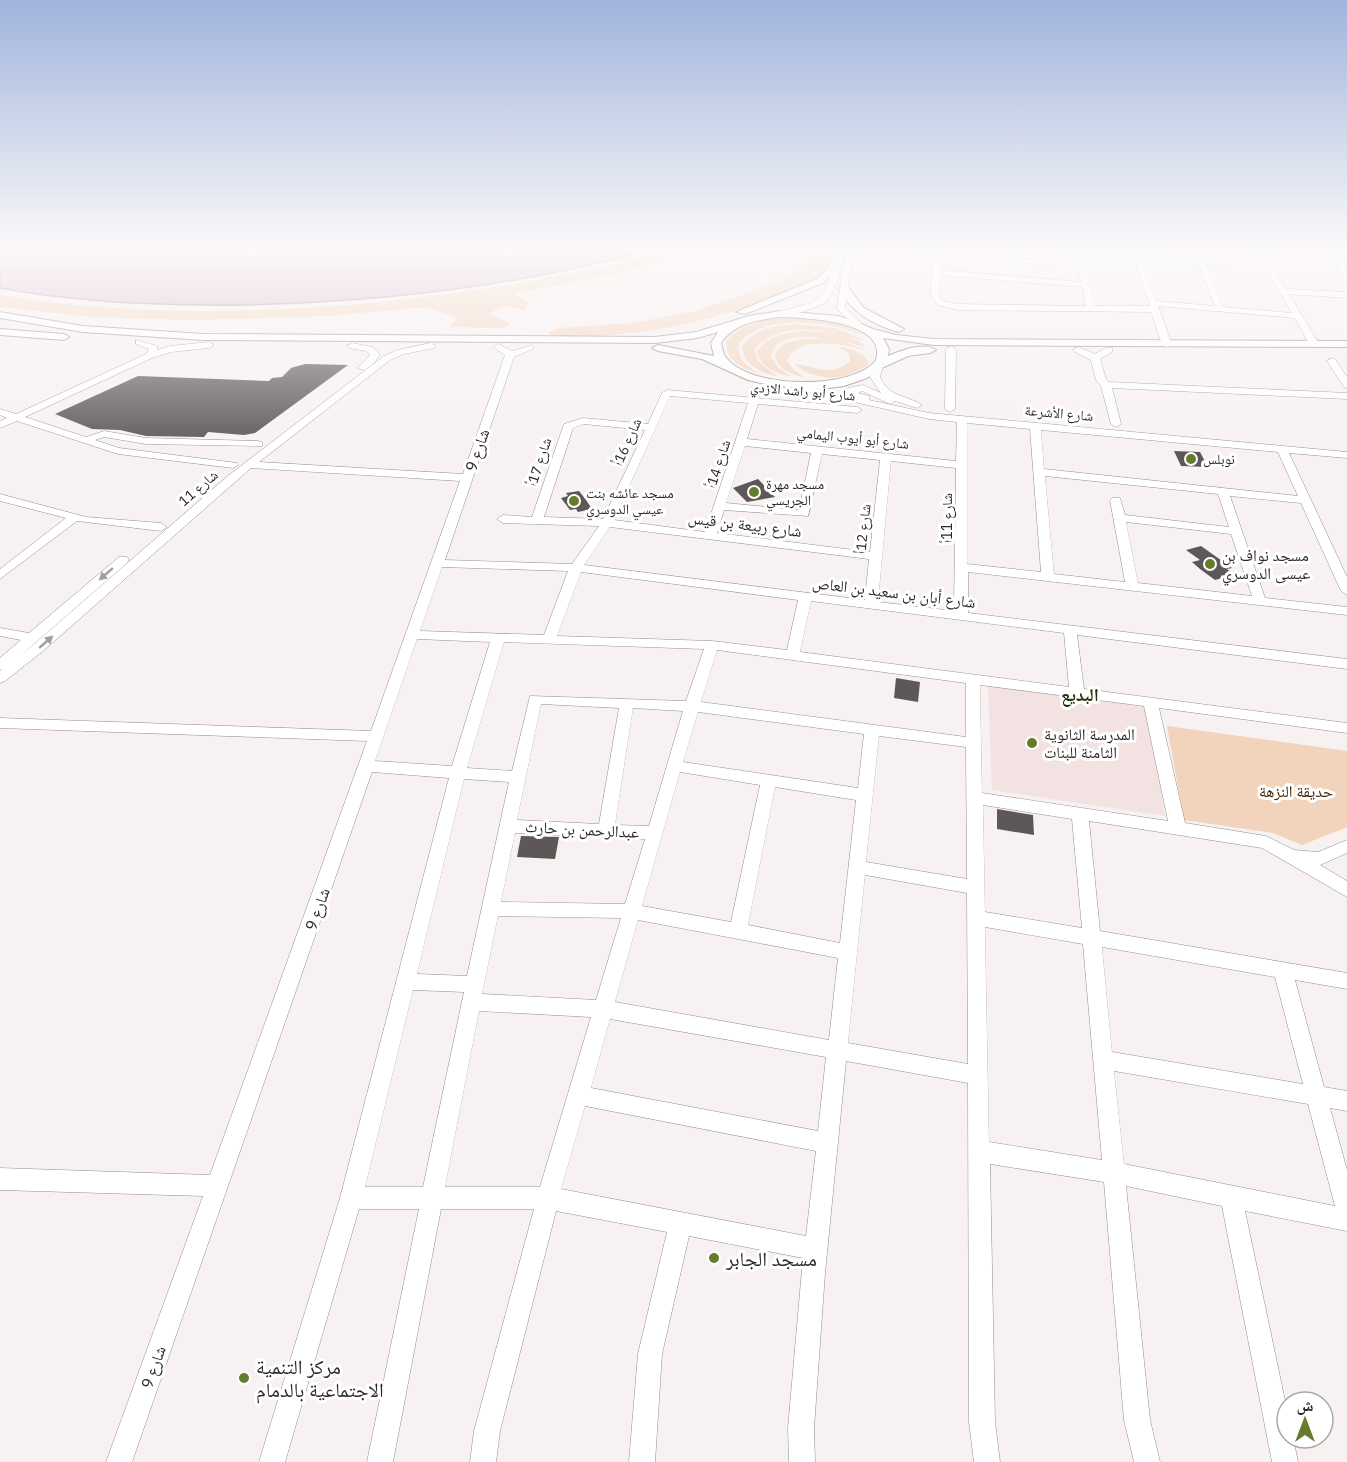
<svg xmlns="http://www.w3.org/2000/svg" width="1347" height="1462" font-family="'IBM Plex Sans','Noto Naskh Arabic',sans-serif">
  <rect width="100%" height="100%" fill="#f8f1f1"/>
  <!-- built -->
  <polygon fill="#f2e2e2" points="988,686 1146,707 1165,816 992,790"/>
  <!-- green -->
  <g fill="#f2d3bb">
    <path d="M671,249h31l-70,21 -118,24 17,9 -4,2 -2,6c-13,-6 -24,-6 -36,3l20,9 1,2 -6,3 -54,-1 7,-10 -31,-10 -96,9 -137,4 -103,-3 -90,-10v-12c159,27 348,17 507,-10 55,-9 110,-19 164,-36z"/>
    <path d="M815,249l18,1c-2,8 -1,14 -7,21 -15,17 -41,23 -61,30 -70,24 -124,35 -198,36h-14l-5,-4 9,-5 77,-5 61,-12 84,-29 15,-8 11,-10 6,-14z"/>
    <path d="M793,317c23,2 48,4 68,17 -8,-1 -15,-5 -23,-7 -31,-6 -75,-10 -99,16 -3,17 9,24 22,31 -19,-6 -35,-12 -35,-33 17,-20 42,-22 67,-24z"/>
    <path d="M794,324l42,4 29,13c-37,-9 -80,-24 -111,8l4,12 19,15c-17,-3 -33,-11 -35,-29 12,-18 32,-21 52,-23z"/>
    <path d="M807,331c20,1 44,3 60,16 -21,-4 -89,-26 -96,10l8,11 12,8c-15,-2 -30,-8 -34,-25 12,-17 30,-19 50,-20z"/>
    <path d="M823,338l22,4 23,9c-19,-6 -71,-17 -81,10l7,9 11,8c-13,-4 -28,-8 -30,-24 7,-16 33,-15 48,-16z"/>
    <path d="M838,346l18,5 7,4 6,7 -2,4c-24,15 -51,16 -73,-2 20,1 35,15 56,-3l-1,-7z"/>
    <polygon points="1167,726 1347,751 1347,827 1302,845 1273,833 1184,820"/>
  </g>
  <!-- water -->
  <path fill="#d5b3cb" stroke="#a28a9a" stroke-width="1.5" d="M0,249h653c-132,37 -271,53 -409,56 -81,1 -164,-2 -244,-17z"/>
  <!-- building -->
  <g fill="#5d5857">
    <polygon points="305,364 348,365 255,433 244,435 208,432 204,437 146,436 120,430 92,429 55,414 138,376 269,381 272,378 282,377 291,368"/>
    <polygon points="1174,451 1200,452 1208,467 1181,466"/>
    <polygon points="758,479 775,497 747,502 733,488"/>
    <polygon points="579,491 586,500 592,509 578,512 576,509 570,510 561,498 568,496 566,493"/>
    <polygon points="1201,546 1232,568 1227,569 1234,575 1215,580 1200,569 1192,562 1200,560 1186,550"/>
    <polygon points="896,678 920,682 918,702 894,698"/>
    <polygon points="997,809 1033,815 1034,835 997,829"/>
    <polygon points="521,836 559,837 555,859 517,857"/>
  </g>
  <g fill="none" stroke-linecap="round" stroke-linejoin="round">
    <defs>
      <g id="minor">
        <path d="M838,249h8l-11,39 -10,15 -22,9 -26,4v-4c55,-13 45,-12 61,-63z"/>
        <polygon points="850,249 858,249 852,262 845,308 865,327 865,331 862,332 837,309 844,262"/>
        <path d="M879,249h61v21l141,12 -4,-15 -67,-5 -4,-2 4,-2 66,4 -1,-7 -48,-4 -4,-2h58l1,5 51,3 -3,-8h8l2,5 123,9 -8,-14h8l23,40 61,3v6l-58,-4 30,50 -5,3 -5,-3 -14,-26 -137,-12 14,38 -5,3 -5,-3 -11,-32 -194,-2 -19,-5 -7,-9 1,-41 -49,-4zM1083,259l52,3 15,44h-55zM1141,259l57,4 17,43 -59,-5zM1206,264l60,4 26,45 -69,-6zM939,275l143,12 4,19 -129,-2 -13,-3 -5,-5z"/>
        <path d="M1324,249h8c9,10 15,17 15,31h-3l-10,-19z"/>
        <polygon points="136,340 157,346 157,350 170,346 209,342 214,345 209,348 171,352 152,358 25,417 86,437 104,431 146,438 258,441 262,442 262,446 146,444 104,437 95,440 119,448 237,463 238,465 233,468 118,454 17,421 0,428 0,421 7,418 0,415 0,409 16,414 146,354 149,349 136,344"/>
        <polygon points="352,343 372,347 380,354 374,363 365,370 357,368 370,355 366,351 349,348 347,346"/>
        <path d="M431,343l5,3 -2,2 -30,6 -14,6 -131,102 204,12 42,-119 -12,-8 5,-3 14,7 21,-6v4l-19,8 -69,203 127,4 27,-38 -96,-3 -6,-4 6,-4 29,2 32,-93 19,-6 65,6 14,-31 5,-3 190,17 5,3 -5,3 -99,-9 -11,35 209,22 1,-39 -28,-3 -162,-37 5,-3 78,17 -4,-6 2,-2 15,-3 18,8 -11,-16 3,-11 5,-3 5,3 -3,11c8,20 27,18 42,28l-5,3 -22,-7 -5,3 -28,-13 -4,2 11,3v4l60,13 418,39v6l-58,-5 58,124v18l-6,-4 -40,-88 -71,-7 35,102 82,9v8l-379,-43v41l379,46v10l-270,-34 7,54 263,34v10l-188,-25 26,115 81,13 28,14 24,2 29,-12v13l-27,12 27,16v16l-85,-49 -173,-27 11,110 247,42v16l-52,-9 29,107 23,4v20l-17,-3 17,62v61l-102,-20 42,199v28h6l5,24h-26l-50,-256 -96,-20 24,234 10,42h-26l-10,-42 -20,-238 -114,-18 5,258 5,40h-26l-5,-40 -1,-339 -122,-22 -21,212 -11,155 1,34h-26l-1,-34 15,-170 -114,-22 -27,118 -7,108h-26l9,-108 29,-122 -111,-21 -56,220 -4,31h-26l4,-31 60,-222h-93l-48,253h-26l52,-253h-60l-74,253h-26l81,-264 109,-420 -77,-6 -240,690h-26l97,-266 -203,-6v-22l210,7 157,-434 -367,-13v-10l371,13 89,-250 -209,-13 -208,183 -38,30 -5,2v-12l2,-2 -2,1v-12l21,-18 -21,-4v-8l29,5 90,-76h8l2,3 -2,3 -106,92 12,-10 196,-170 155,-119 14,-6zM670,396l78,7 -43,129 -91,-12zM967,423l63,6 11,143 -74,-8zM584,424l61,6 -42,89 -59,-2 29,-89zM1041,430l237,22 20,44 -254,-27zM745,446l66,7 -12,57 -73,-7zM822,454l58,6 -10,92 -153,-19 7,-23 84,6zM891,461l65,7 -2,143 -76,-9zM1045,476l173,18 11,33 -104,-12 -5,-17h-8l-2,2 15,82 -71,-8zM1126,522l105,12 21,62 -114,-13zM610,527l259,32 -4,41 -281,-35zM442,567l126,4 -24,64 -124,-4zM581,572l217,28 -11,50 -75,-9 -155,-5zM811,601l253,32 5,54 -269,-35zM417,639l73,3 -38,124 -77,-5zM504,642l200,7 -18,52 -156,-5 -18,75 -45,-3zM717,650l249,33v54l-265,-35zM980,685l164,21 24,115 -186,-28zM541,704l78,4 -20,116 -82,-4zM633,708l50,3 -34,115 -34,-1zM698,712l166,22 -6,54 -175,-26zM879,736l87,11 1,132 -101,-17zM680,772l80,13 -29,137 -89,-16zM464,779l45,3 -42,194 -50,-2zM775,787l81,13 -16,143 -92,-18zM983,805l89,14 10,109 -97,-16zM515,833l130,6 -20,65 -124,-2zM865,875l102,18 1,171 -120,-21zM498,916l123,2 -25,82 -114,-6zM638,920l200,38 -9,82 -214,-38zM985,927l98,17 19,216 -113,-18zM1102,947l173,30 28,107 -191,-32zM413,990l51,2 -41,195h-58zM479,1011l112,6 -51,170h-95zM610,1019l216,38 -8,74 -227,-43zM1114,1071l194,33 27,102 -211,-42zM585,1106l231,45 -10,85 -245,-47z"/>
        <polygon points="951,346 956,349 955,409 950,412 945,409 946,349"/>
        <polygon points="1078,347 1095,354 1106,348 1112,348 1112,352 1100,359 1106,379 1109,382 1347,393 1347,399 1112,388 1121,424 1116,427 1111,424 1101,386 1096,380 1091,360 1075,352 1073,350"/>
        <polygon points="1332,358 1335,359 1347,377 1347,388 1344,387 1327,361"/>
        <polygon points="0,494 86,517 161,523 167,527 161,531 77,521 0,579 0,569 66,518 0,501"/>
      </g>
      <g id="major">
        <polygon points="838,250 846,252 833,274 823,283 745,314 736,312 817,279 826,270"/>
        <path d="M840,287h8l16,21 40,21 -5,3 -4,-1c-25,-8 -43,-19 -56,-42z"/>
        <path d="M780,311l58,5 19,6 16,7 23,6 38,4 413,2v6l-413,-2 -51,-7 6,11 -1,7c12,-5 36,-15 48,-6l-6,3 -22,3 -24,11 -17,11 -23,8 -23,3 -47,-3 -26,-6 -46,-21 -44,-8 -6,-3 6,-3 56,11 -3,-13 7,-11 -21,6 -42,5 -452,-3 -120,-8 -83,-14v-6l83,14 120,8 452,3 41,-5 53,-16zM780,317c24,1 108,3 96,43 -23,31 -130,29 -151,-4 -2,-3 -3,-9 -4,-13 13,-20 37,-23 59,-26z"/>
        <polygon points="0,329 64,334 69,337 64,340 0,335"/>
      </g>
    </defs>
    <!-- minor casing -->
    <use href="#minor" stroke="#948e8e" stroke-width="1"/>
    <!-- major casing -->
    <use href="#major" stroke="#948e8e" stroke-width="2"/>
    <!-- minor -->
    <use href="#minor" fill="#fff" fill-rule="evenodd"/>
    <!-- major -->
    <use href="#major" fill="#fff" fill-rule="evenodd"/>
  </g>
  <!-- one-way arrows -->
  <defs><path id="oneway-solid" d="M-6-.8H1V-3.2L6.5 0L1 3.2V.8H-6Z" transform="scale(1.5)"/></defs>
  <g fill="#a09f9e">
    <use href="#oneway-solid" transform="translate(106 574) rotate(139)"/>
    <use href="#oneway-solid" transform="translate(46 642) rotate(-41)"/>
  </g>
  <!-- sky -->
  <linearGradient id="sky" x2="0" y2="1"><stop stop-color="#a0b4dc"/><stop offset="0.55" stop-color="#fcf9f9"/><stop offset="1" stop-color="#fcf9f9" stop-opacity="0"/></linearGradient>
  <rect width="1347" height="453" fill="url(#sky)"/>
  <!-- markers -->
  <g fill="#657c2e" stroke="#fff" stroke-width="2">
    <circle cx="1191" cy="459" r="6"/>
    <circle cx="754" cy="492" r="6"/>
    <circle cx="574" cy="501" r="6"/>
    <circle cx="1210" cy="564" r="6"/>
    <circle cx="1032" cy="743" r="6"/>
    <circle cx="714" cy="1258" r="6"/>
    <circle cx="244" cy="1378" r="6"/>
  </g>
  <g text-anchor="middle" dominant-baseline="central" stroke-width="6" stroke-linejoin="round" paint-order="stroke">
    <!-- far-street labels -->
    <g font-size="14" fill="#2b2928" stroke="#fff">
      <text transform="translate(803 391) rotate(5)">شارع أبو راشد الازدي</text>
      <text transform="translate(1059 413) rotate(5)">شارع الأشرعة</text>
      <text transform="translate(853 438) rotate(6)">شارع أبو أيوب اليمامي</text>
      <text transform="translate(627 442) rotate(-66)">شارع 16أ</text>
      <text transform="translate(539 462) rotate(-72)">شارع 17أ</text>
      <text transform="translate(718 464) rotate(-72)">شارع 14أ</text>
      <text transform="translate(198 488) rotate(-41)">شارع 11</text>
      <text transform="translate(947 518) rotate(-90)">شارع 11أ</text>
      <text transform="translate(863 529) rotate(-84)">شارع 12أ</text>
    </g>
    <!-- far-poi labels -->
    <g font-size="14" fill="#2b2928" stroke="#fff" text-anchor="start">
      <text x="1203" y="459">نوبلس</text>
      <text x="766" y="484">مسجد مهرة<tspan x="766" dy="16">الجريسي</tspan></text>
      <text x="586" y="493">مسجد عائشه بنت<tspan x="586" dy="16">عيسي الدوسري</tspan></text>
    </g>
    <!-- street labels -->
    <g font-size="16" fill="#2b2928" stroke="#fff">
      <text transform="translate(477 450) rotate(-71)">شارع 9</text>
      <text transform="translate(745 524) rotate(7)">شارع ربيعة بن قيس</text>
      <text transform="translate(894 592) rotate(7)">شارع أبان بن سعيد بن العاص</text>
      <text transform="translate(582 829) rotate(3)">عبدالرحمن بن حارث</text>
      <text transform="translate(317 909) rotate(-70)">شارع 9</text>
      <text transform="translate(153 1367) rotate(-70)">شارع 9</text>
    </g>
    <!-- poi labels -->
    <g font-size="16" fill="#2b2928" stroke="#fff" text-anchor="start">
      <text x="1222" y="555">مسجد نواف بن<tspan x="1222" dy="18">عيسى الدوسري</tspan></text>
      <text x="1044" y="734">المدرسة الثانوية<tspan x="1044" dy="18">الثامنة للبنات</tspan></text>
    </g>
    <!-- park labels -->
    <g font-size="16" fill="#422304" stroke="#fff">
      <text x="1296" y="791">حديقة النزهة</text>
    </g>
    <!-- neighbourhood labels -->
    <g font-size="18" font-weight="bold" fill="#28330d" stroke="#fff">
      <text x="1080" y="694">البديع</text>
    </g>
    <!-- near-poi labels -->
    <g font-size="20" fill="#2b2928" stroke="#fff" text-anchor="start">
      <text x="726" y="1258">مسجد الجابر</text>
      <text x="256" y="1366">مركز التنمية<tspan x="256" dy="23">الاجتماعية بالدمام</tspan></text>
    </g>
  </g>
  <!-- north arrow -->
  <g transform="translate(1305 1420)"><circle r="28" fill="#ffffff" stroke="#aaa9a9" stroke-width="1.5"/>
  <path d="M0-4.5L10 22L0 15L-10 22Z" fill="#657c2e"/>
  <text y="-9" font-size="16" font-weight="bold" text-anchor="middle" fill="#2b2928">ش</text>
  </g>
</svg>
